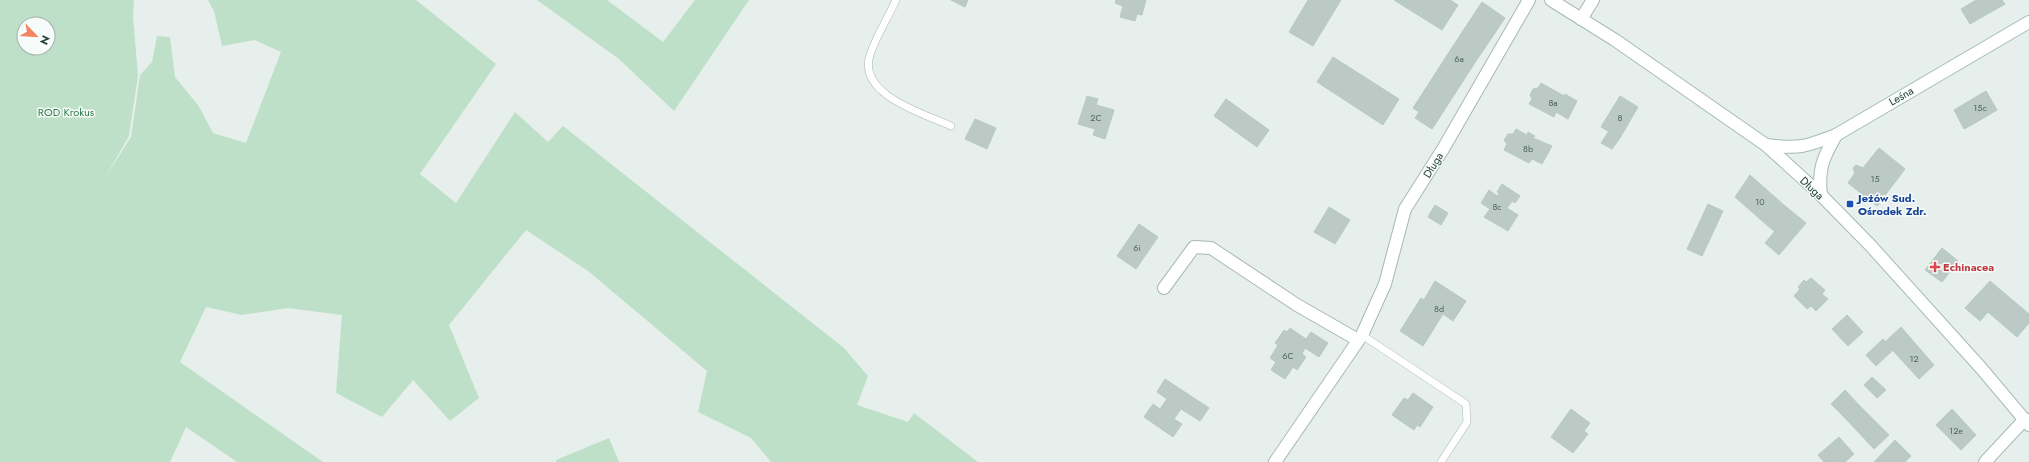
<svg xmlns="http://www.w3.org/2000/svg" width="2029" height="462" font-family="Jost,sans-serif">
  <rect width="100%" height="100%" fill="#e6efeb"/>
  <!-- green -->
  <g fill="#bfe0c8" fill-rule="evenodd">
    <path d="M0,0h134l-1,16 5,60 -9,60 -24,42 26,-41 9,-62 12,-13 5,-26 13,1 5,40 23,28 15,28 33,10 35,-91 -26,-12 -33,6 -8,-35 -6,-11h208l80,64 -76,110 36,29 59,-91 33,30 15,-16 281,222 24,28 -11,29 51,17 6,-9 64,49h-207l-20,-24 -53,-26 9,-41 -119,-100 -62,-41 -77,95 30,73 -29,23 -37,-41 -31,37 -46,-24 6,-78 -54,-7 -46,7 -36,-8 -26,55 143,100h-86l-51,-35 -16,35h-170zM24,24h24v24h-24z"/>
    <polygon points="537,0 607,0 663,42 695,0 749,0 674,111 619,59"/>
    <polygon points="609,438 619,462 556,462 556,460"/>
  </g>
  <!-- building -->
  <g fill="#bbcac4" stroke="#b8c9c2">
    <polygon points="951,0 968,0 965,7"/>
    <polygon points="1116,0 1146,0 1142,15 1137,14 1135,21 1120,17 1123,6 1115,3"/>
    <polygon points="1308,0 1341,0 1313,46 1289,32"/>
    <polygon points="1394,0 1450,0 1458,5 1442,30"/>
    <polygon points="1976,0 2002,0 2005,4 1970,24 1961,9"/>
    <polygon points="1482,2 1505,18 1476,61 1453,46"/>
    <polygon points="1453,46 1476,61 1436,123 1413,108"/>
    <polygon points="1333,57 1399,99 1383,125 1317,82"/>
    <polygon points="1541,83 1564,96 1565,94 1577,101 1568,119 1556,112 1554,117 1529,104 1532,99 1530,95 1533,89 1538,88"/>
    <polygon points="1986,91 1997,110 1975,123 1964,104"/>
    <polygon points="1087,96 1098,99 1096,105 1114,110 1105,139 1093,135 1095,129 1078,124"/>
    <polygon points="1620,96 1638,107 1620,138 1601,127"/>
    <polygon points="1226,99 1269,130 1257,147 1214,116"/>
    <polygon points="1964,104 1975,123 1964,129 1954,110"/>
    <polygon points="1419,112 1436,123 1432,129 1415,118"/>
    <polygon points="975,119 996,128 987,149 965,139"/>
    <polygon points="1516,129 1527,135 1528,132 1535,136 1533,138 1552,146 1542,164 1532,159 1529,163 1504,150 1507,144 1504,140 1508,134 1513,134"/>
    <polygon points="1609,131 1620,138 1612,149 1601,143"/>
    <polygon points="1879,148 1905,169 1877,206 1848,183 1855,173 1853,168 1856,165 1863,168"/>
    <polygon points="1750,175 1785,206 1768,226 1735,197"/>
    <polygon points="1502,184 1520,196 1515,203 1512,201 1507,208 1518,215 1508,231 1484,217 1490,209 1481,203 1489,190 1497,196 1499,193 1497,192"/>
    <polygon points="1708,204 1723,211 1702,256 1687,249"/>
    <polygon points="1435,205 1448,213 1441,225 1428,217"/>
    <polygon points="1785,206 1806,223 1789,243 1768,226"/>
    <polygon points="1329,207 1350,220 1335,244 1314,232"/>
    <polygon points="1139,224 1158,237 1136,269 1117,256"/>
    <polygon points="1775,231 1789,243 1779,255 1765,243"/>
    <polygon points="1942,248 1958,261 1942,282 1925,270"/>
    <polygon points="1811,278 1825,290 1822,294 1828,299 1816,311 1811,306 1807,309 1794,296 1800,289 1798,287 1804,280 1806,282"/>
    <polygon points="1435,281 1466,301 1453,321 1443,314 1423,346 1400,331 1421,298 1424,300"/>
    <polygon points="1990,281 2029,314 2029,323 2017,337 1988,312 1980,321 1965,308"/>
    <polygon points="1847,315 1863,332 1848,346 1832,329"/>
    <polygon points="1901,327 1934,365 1919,379 1885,342"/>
    <polygon points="1290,328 1306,339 1311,332 1328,343 1319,357 1305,348 1302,354 1306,357 1297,370 1293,367 1285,379 1271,370 1276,362 1270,358 1278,345 1275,343 1284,330 1287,332"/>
    <polygon points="1883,339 1893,350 1876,366 1866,355"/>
    <polygon points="1872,377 1886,390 1877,398 1864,385"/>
    <polygon points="1165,379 1209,408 1200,421 1181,409 1174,419 1182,424 1173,437 1144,417 1153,404 1160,409 1167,399 1157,392"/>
    <polygon points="1845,390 1859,405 1845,418 1831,404"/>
    <polygon points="1413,393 1433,407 1420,427 1417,425 1414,430 1392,415 1404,398 1408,400"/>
    <polygon points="1859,405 1889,435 1874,449 1845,418"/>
    <polygon points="1571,409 1590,423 1584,431 1588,434 1573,453 1551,437"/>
    <polygon points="1952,409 1976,435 1961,450 1936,425"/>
    <polygon points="1839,437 1854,454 1845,462 1824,462 1818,455"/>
    <polygon points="1895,440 1911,456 1905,462 1874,462"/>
  </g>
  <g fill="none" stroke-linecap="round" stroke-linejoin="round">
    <defs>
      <g id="lane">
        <path d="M896,0c-8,18 -20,36 -26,55 -13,40 55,59 81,71"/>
        <polyline points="1362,335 1466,404 1467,422 1441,462"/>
      </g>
      <g id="street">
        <polyline points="1581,19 1593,0"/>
        <polyline points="1164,288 1194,247 1211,248 1297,305 1358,340"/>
        <polyline points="1275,462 1362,335 1385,284 1405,209 1443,149 1529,0"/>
        <polyline points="1985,462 2025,419"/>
      </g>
      <g id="secondary">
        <polyline points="1551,0 1615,40 1766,145 1821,195 1870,245 1981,368 2029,425"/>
        <path d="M1766,145c33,4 39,2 70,-10l193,-113"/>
        <path d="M1821,195c-3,-27 2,-37 15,-60"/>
      </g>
    </defs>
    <!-- lane casing -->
    <use href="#lane" stroke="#a8b8b2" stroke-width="8"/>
    <!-- street casing -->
    <use href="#street" stroke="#a8b8b2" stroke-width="14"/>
    <!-- secondary casing -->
    <use href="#secondary" stroke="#a4bbb3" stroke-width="14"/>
    <!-- lane -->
    <use href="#lane" stroke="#fff" stroke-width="7"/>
    <!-- street -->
    <use href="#street" stroke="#fff" stroke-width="12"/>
    <!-- secondary -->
    <use href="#secondary" stroke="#fff" stroke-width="12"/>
  </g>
  <!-- markers -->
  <rect fill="#1a4fb4" stroke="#f7fbf9" stroke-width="1.5" x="1846" y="200" width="8" height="8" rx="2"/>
  <path fill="#e0444e" stroke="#f7fbf9" stroke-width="1.5" d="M1933 261h4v4h4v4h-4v4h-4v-4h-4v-4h4z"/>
  <g text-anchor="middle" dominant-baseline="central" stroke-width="3" stroke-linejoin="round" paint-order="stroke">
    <!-- number labels -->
    <g font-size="9" fill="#4a645c">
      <text x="1459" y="58">6a</text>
      <text x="1553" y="102">8a</text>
      <text x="1980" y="107">15c</text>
      <text x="1096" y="117">2C</text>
      <text x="1620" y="117">8</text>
      <text x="1528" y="148">8b</text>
      <text x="1875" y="178">15</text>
      <text x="1760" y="201">10</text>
      <text x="1497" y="206">8c</text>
      <text x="1137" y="247">6i</text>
      <text x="1439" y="308">8d</text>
      <text x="1288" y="355">6C</text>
      <text x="1914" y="358">12</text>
      <text x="1956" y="430">12e</text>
    </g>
    <!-- street labels -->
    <g font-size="11" fill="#24423a" stroke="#f7fbf9">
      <text transform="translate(1901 96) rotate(-30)">Leśna</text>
      <text transform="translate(1433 165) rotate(-58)">Długa</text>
      <text transform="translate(1812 188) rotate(43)">Długa</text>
    </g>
    <!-- park labels -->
    <g font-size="11" fill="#2d7a4b" stroke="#f7fbf9">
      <text x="66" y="112">ROD Krokus</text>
    </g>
    <!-- transit labels -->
    <g font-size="11" font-weight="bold" fill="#164399" stroke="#f7fbf9" text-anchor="start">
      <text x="1858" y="198">Jeżów Sud.<tspan x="1858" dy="13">Ośrodek Zdr.</tspan></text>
    </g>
    <!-- health labels -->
    <g font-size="11" font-weight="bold" fill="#be3a42" stroke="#f7fbf9" text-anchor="start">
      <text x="1943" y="267">Echinacea</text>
    </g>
  </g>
  <!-- north arrow -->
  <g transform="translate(36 36) rotate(115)"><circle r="19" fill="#f7fbf9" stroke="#a3b1ad"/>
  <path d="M0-3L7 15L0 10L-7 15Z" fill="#f4845f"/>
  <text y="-6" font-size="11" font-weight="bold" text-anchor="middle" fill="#24423a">N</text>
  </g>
</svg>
